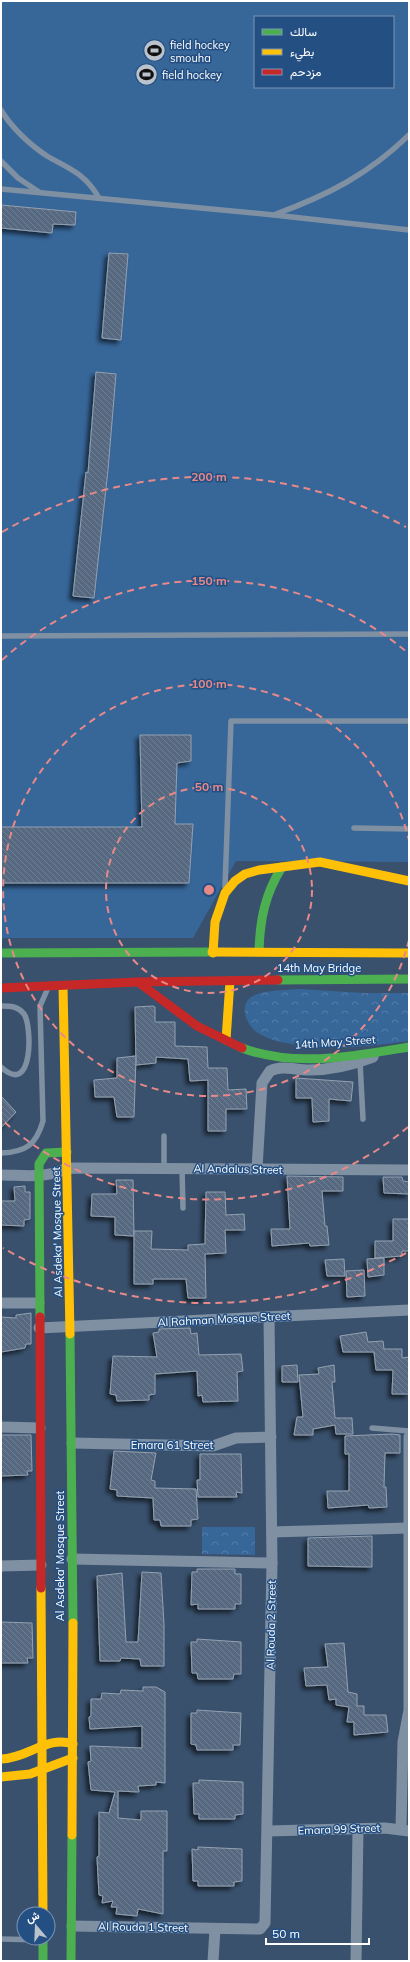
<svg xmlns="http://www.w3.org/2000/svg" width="410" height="1962" font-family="Mulish,Vazirmatn,sans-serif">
  <defs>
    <pattern id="park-crowns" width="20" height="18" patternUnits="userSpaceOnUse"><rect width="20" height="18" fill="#376699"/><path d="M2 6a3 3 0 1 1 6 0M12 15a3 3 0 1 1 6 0" fill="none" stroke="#557da8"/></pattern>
    <pattern id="building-back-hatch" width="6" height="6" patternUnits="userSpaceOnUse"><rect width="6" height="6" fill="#566980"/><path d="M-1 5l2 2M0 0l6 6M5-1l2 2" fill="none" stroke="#6f8093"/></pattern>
    <filter id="shadow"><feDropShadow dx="-3.5" dy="3.5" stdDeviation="2" flood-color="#0009"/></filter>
  </defs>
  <rect width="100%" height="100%" fill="#39516d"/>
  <!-- park -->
  <g fill="url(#park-crowns)">
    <path d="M300,989l64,4h45v48c-42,6 -86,10 -128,1 -7,-1 -22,-7 -27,-12 -10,-10 -15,-28 1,-35 11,-5 33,-5 45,-6z"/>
    <polygon points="202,1527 255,1527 255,1555 202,1554"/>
  </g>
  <!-- garden -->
  <path fill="#376699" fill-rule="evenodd" d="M1,1h408v861l-173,-1 -43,77h-192zM255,17h138v70h-138z"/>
  <!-- building -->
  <g fill="url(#building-back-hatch)" stroke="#93a1b1" filter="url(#shadow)">
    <polygon points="1,205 76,212 75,225 53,224 52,233 1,228"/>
    <polygon points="109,253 128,254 121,340 102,338"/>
    <polygon points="96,372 116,374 108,470 94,598 73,596 86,472 88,473"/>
    <polygon points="140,735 191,735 191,761 177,763 175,824 193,824 189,883 1,883 1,827 142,827"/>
    <polygon points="153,1006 155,1007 155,1022 175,1022 175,1046 207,1047 208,1068 227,1068 228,1090 246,1089 247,1109 226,1109 226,1131 208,1131 208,1080 190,1081 188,1059 156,1057 156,1063 136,1065 135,1007"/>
    <polygon points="136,1056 134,1117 117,1117 114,1097 95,1097 94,1080 117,1078 117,1058"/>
    <polygon points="296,1078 353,1082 351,1101 329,1099 329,1121 313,1122 312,1098 296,1098"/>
    <polygon points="1,1096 16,1112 1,1128"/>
    <polygon points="287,1176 343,1177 343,1191 322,1191 325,1226 327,1226 329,1245 310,1246 309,1243 272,1246 271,1229 290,1229"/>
    <polygon points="383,1177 402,1177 403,1181 409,1182 409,1194 384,1193"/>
    <polygon points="116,1180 133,1180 134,1236 115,1235 115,1217 91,1216 92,1194 117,1194"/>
    <polygon points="25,1186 25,1192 30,1192 30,1219 24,1220 24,1226 1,1225 1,1201 15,1201 14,1187"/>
    <polygon points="206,1192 225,1192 226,1215 244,1214 245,1230 225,1230 226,1253 205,1254 206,1298 188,1298 186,1279 153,1279 153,1284 134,1284 134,1231 152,1231 151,1249 188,1250 188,1245 205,1244"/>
    <polygon points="393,1219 409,1219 409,1251 402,1251 402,1256 375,1258 375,1241 393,1241"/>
    <polygon points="384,1258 384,1275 368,1277 367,1259"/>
    <polygon points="344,1259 345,1276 327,1276 325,1260"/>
    <polygon points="364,1270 365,1296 347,1297 346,1271"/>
    <polygon points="31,1313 31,1344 26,1344 25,1348 1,1352 1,1317 16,1318 16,1315"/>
    <polygon points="190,1328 191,1334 197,1333 199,1355 241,1354 243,1371 237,1372 238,1401 203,1402 202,1395 198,1396 197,1371 155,1374 155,1394 149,1395 149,1400 117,1401 116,1395 110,1394 113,1356 157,1357 153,1333 159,1332 159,1329"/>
    <polygon points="366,1332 368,1342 383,1341 384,1349 402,1349 402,1358 409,1357 409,1394 392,1394 393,1370 376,1370 374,1352 343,1352 340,1336"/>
    <polygon points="297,1365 298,1382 282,1382 282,1366"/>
    <polygon points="334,1365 335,1382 332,1382 335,1418 352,1418 353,1434 336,1434 335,1425 313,1429 313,1435 294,1435 297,1417 303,1417 299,1375 319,1374 318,1368"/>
    <polygon points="392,1434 400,1435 400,1453 385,1453 384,1487 386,1487 387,1507 369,1508 368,1505 328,1508 327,1491 349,1491 349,1454 345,1454 345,1436"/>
    <polygon points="1,1435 31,1435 32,1471 27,1471 28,1475 1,1476"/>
    <polygon points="114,1451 156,1453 151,1480 155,1481 155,1488 196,1489 198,1519 191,1520 191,1526 161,1526 160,1520 154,1520 153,1498 117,1496 117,1490 110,1489"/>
    <polygon points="200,1454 241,1454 242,1493 236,1492 237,1497 198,1497 197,1480 200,1480"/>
    <polygon points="372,1536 372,1567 308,1566 308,1538"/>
    <polygon points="197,1569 235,1569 235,1574 241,1574 241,1604 235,1604 235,1609 198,1609 198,1604 191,1605 192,1572 197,1572"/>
    <polygon points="142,1572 161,1573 164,1624 164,1666 141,1666 140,1659 121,1658 120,1661 100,1661 97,1576 122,1573 126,1642 138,1642"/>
    <polygon points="1,1622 32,1623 33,1658 27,1658 28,1663 1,1663"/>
    <polygon points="197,1639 241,1642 241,1674 234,1674 233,1679 198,1679 197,1673 192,1673 191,1642 197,1642"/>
    <polygon points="344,1643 348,1692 357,1694 357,1706 364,1706 364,1715 386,1715 388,1732 354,1735 354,1722 347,1722 349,1707 336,1705 336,1699 329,1700 327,1685 306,1686 304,1668 328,1667 325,1644"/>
    <polygon points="143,1687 156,1687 165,1692 165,1783 156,1782 156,1785 138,1786 139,1792 118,1791 118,1818 141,1820 141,1811 167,1811 167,1851 163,1851 163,1914 138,1909 137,1916 116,1914 117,1907 111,1907 113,1901 102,1903 103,1896 99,1895 97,1857 99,1856 99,1812 109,1813 115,1792 91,1790 88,1762 91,1761 90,1746 142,1748 142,1726 90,1729 89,1717 91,1716 91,1699 101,1699 102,1693 120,1694 121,1690 143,1691"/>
    <polygon points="197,1710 241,1713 240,1745 233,1745 233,1750 197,1750 196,1745 191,1744 191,1713 197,1713"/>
    <polygon points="199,1780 243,1782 243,1814 235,1815 235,1819 199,1819 199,1814 194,1814 193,1783 199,1783"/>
    <polygon points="198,1847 242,1849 242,1881 234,1882 234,1886 198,1886 198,1881 193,1881 192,1849 198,1850"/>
  </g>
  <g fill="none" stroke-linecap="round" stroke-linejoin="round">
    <!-- lane -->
    <g stroke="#7f90a3" stroke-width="5.5">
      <path d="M1,110c10,17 29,35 46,46 22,13 38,17 52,42"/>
      <polyline points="1,161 18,178 39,192"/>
      <polyline points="1,189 274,215 409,230"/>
      <path d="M276,214c52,-19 93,-40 133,-79"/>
      <polyline points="1,636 409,634"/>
      <polyline points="354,828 409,829"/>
      <polyline points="225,887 231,721 409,721"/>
      <path d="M1,1006c9,0 17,0 23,8 8,11 10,84 -23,53"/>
      <polyline points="360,1062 363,1119"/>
      <path d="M1,1153c25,-1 35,-8 42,-32l-3,-115 8,-18"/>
      <polyline points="164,1168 164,1136"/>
      <polyline points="182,1168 183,1208"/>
      <polyline points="372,1428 409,1431"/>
      <polyline points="1,1939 43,1940"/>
    </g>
    <!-- street -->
    <g stroke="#7f90a3" stroke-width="11">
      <path d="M257,1169l5,-86 8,-12c12,-6 25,-1 39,-1 22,0 43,-5 64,-13"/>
      <path d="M1,1175c21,0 47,4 66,-7l342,2"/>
      <polyline points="1,1303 39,1303"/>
      <polyline points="39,1328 409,1310"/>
      <polyline points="1,1427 40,1428"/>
      <polyline points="72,1443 213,1446 236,1438 271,1437"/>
      <polyline points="272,1532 408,1528"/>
      <polyline points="72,1559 272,1563"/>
      <polyline points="1,1566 41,1565"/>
      <polyline points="401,1829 403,1742 409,1710 409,1437"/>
      <polyline points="268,1831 385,1828 409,1831"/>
      <polyline points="72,1926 260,1929 265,1923 272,1563 269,1317"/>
      <polyline points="213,1961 215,1929"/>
      <polyline points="356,1961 358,1829"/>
    </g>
    <!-- fast -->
    <g stroke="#4caf50" stroke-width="9">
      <path d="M259,951c1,-32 6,-57 23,-84"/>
      <polyline points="1,953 212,952"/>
      <polyline points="278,980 409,979"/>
      <path d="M242,1048c53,20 113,8 167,-1"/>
      <polyline points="40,1317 39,1164 46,1153 67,1152"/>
      <polyline points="70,1334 73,1623"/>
      <polyline points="43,1938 43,1961"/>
      <polyline points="71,1961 72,1835"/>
    </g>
    <!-- slow -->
    <g stroke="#ffc107" stroke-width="9">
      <polyline points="212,952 409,953"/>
      <polyline points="213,953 215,922 225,893 235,881 245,874 259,870 320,862 409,881"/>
      <polyline points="63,986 70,1334"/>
      <polyline points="226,1040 230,981"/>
      <polyline points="41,1588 43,1914"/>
      <path d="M1,1759c27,-1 47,-24 72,-15"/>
      <polyline points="1,1777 30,1774 73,1758"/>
      <polyline points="72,1835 73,1623"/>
    </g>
    <!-- jam -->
    <g stroke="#c62828" stroke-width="9">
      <polyline points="138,982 197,1026 242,1048"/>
      <polyline points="1,988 138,982 278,980"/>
      <polyline points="40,1317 41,1588"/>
    </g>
  </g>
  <!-- distance rings -->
  <g fill="none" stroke="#e88989" stroke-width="2" stroke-dasharray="7 5">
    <circle cx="209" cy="890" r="103"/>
    <path d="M409 940A206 206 0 1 1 409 840"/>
    <path d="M408 1127A309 309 0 0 1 2 1120M2 660A309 309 0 0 1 408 653"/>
    <path d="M406 1253A413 413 0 0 1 3 1248M2 532A413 413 0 0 1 406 527"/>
  </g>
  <!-- icons -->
  <defs>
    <symbol id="stadium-disc" viewBox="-11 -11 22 22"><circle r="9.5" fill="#bac2cc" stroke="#234f83"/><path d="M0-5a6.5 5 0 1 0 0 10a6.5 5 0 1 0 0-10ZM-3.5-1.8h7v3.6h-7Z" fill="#111"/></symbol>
  </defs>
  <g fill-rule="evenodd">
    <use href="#stadium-disc" x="142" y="38" width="25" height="25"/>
    <use href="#stadium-disc" x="134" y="62" width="25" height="25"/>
  </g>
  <g text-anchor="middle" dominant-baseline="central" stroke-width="3" stroke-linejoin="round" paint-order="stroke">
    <!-- poi labels -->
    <g font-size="11" fill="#fff" stroke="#234f83" text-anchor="start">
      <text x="170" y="45">field hockey<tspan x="170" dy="13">smouha</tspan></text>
      <text x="162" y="75">field hockey</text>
    </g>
    <!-- street labels -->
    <g font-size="11" fill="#fff" stroke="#234f83">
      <text x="319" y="968">14th May Bridge</text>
      <text transform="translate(335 1042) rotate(-4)">14th May Street</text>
      <text transform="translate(238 1169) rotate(1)">Al Andalus Street</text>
      <text transform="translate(57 1232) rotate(-91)">Al Asdeka' Mosque Street</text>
      <text transform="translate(224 1319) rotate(-3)">Al Rahman Mosque Street</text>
      <text x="172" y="1445">Emara 61 Street</text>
      <text transform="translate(60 1556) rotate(-90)">Al Asdeka' Mosque Street</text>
      <text transform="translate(271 1625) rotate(-89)">Al Rouda 2 Street</text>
      <text transform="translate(339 1829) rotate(-2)">Emara 99 Street</text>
      <text transform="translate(143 1927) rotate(1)">Al Rouda 1 Street</text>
    </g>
  </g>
  <circle cx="209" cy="890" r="6" fill="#e88989" stroke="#234f83" stroke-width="2"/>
  <g font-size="12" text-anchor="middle" font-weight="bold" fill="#e88989" stroke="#234f83" stroke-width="3" stroke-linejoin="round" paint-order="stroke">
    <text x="209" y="481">200 m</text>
    <text x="209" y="585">150 m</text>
    <text x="209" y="688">100 m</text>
    <text x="209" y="791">50 m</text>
  </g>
  <!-- border -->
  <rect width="410" height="1962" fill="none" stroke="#ffffff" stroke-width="4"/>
  <!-- legend -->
  <rect x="254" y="16" width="140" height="72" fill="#234f83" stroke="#7b95b5"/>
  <rect x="262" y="29" width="20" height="6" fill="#4caf50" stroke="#7b95b5"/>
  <text x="290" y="36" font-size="12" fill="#ffffff">سالك</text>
  <rect x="262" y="49" width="20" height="6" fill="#ffc107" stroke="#7b95b5"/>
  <text x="290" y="56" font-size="12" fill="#ffffff">بطيء</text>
  <rect x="262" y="69" width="20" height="6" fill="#c62828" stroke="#7b95b5"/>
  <text x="290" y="76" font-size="12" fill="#ffffff">مزدحم</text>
  <!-- north arrow -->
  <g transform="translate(36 1926) rotate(341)"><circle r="19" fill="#234f83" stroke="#7b95b5"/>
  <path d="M0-3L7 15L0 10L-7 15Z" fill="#bac2cc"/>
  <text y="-6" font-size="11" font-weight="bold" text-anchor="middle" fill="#ffffff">ش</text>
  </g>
  <!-- scale -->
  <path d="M266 1938v6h103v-6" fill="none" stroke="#ffffff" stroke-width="2"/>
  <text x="272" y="1938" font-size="12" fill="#ffffff" stroke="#234f83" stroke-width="3" paint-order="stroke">50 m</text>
</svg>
